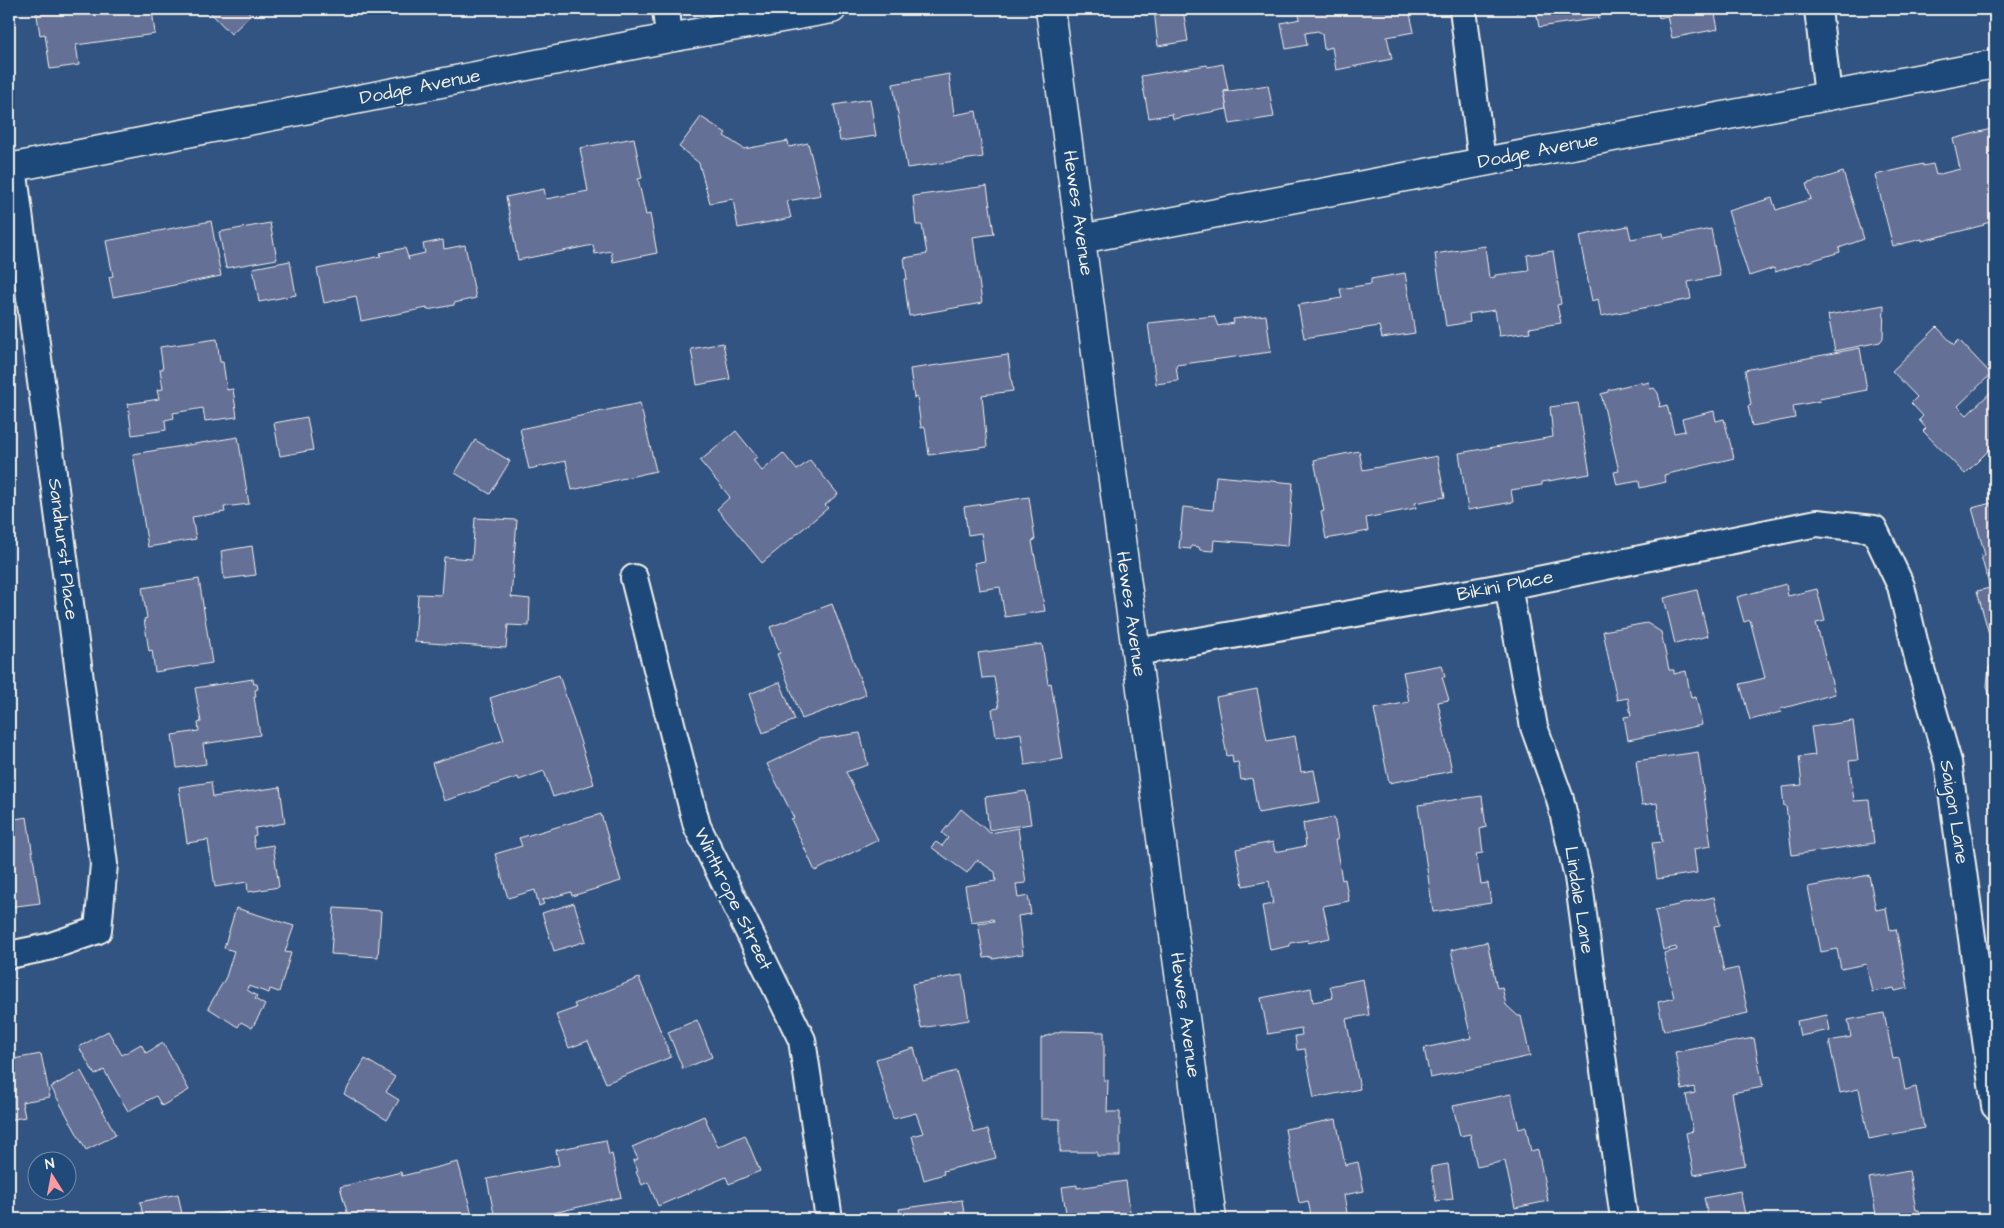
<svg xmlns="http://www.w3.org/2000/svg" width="2004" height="1228" font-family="'Architects Daughter',sans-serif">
  <rect width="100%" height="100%" fill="#325482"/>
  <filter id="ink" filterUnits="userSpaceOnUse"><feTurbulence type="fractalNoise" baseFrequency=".02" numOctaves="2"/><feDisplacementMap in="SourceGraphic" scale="10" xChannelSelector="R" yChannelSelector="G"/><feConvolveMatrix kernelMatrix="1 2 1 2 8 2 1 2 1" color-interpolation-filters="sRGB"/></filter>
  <g filter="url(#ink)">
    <!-- building -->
    <g fill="#656f97" stroke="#f4f1e8">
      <polygon points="36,9 152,9 155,34 76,45 79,65 50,69 45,34 40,35"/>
      <polygon points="207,9 246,9 251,15 231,34"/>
      <polygon points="1154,9 1183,9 1188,41 1158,46"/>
      <polygon points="1298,9 1409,9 1414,32 1387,37 1392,59 1336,70 1332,47 1324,49 1322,34 1318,31 1305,33 1307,45 1286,49 1281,23 1300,19"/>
      <polygon points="1515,9 1598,9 1599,18 1539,27 1536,10 1516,13"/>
      <polygon points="1657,9 1714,9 1718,29 1672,38 1667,16 1659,18"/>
      <polygon points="9,16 12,42 9,43"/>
      <polygon points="1223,64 1228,90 1224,91 1227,109 1173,119 1172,114 1149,118 1141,76 1207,65 1208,67"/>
      <polygon points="949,74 954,115 976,111 983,157 907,168 893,84"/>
      <polygon points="1268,85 1274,117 1230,124 1224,92"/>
      <polygon points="870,99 876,136 840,141 834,105"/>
      <polygon points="701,117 726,133 724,136 744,149 788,141 789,147 808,143 821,195 787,201 791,218 738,228 733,199 710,203 699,163 679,147"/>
      <polygon points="1991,129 1995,146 1995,221 1983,224 1984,225 1922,241 1922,239 1893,246 1875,175 1923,164 1923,166 1933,164 1936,175 1960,169 1953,139"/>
      <polygon points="634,138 642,178 638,179 646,215 650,214 657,253 613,262 611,251 595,254 593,245 518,260 506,197 544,189 546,199 588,191 580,148"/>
      <polygon points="1843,172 1864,239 1839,248 1840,252 1775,272 1774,268 1749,276 1728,211 1772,198 1776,210 1811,199 1806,184"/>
      <polygon points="987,186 994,234 973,237 982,303 909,316 904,279 907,279 904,258 927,254 922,225 916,225 913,196"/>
      <polygon points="211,221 221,276 113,297 109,277 113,276 106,241"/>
      <polygon points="270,223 277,259 226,268 219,232"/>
      <polygon points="1628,226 1631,239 1663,233 1664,238 1711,229 1720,276 1688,282 1691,299 1601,316 1598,299 1592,301 1579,236"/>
      <polygon points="443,240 444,249 465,245 476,298 454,303 454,305 427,310 427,308 361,321 356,296 324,303 317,269 381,256 380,253 405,248 409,260 408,257 425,253 423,244"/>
      <polygon points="1485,246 1489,278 1495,277 1495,275 1529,271 1527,255 1553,251 1561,304 1557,305 1561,323 1529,328 1530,332 1499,336 1495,310 1469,314 1470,322 1446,326 1435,254"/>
      <polygon points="290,261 296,295 259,302 253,268"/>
      <polygon points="1405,273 1415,333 1382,338 1379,326 1304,338 1298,305 1342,298 1340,289 1371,284 1371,279"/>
      <polygon points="1884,305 1883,338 1880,342 1835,351 1828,315"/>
      <polygon points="1266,315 1271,352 1176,365 1178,381 1156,384 1148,323 1214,316 1218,326 1234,323 1233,319"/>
      <polygon points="1937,327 1954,345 1959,340 1991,374 1958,406 1967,415 1995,388 1995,444 1965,474 1923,431 1926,428 1919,420 1923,416 1911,403 1917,397 1892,371"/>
      <polygon points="217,339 220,362 223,362 227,390 233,389 237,417 205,421 203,408 173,413 174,418 165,420 166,430 132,435 128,404 159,399 157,390 163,389 160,369 163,369 160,347"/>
      <polygon points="723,343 730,379 697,385 691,349"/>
      <polygon points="1860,348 1867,390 1819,399 1820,401 1793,406 1795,418 1752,426 1748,406 1751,405 1745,370"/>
      <polygon points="1008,355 1013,391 982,395 987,447 929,455 925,427 921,428 917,397 914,398 910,369"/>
      <polygon points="1641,382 1642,384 1649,382 1650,389 1654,388 1658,393 1660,402 1659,407 1667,405 1674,433 1685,431 1682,419 1714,411 1716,421 1724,419 1734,458 1664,475 1666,482 1640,488 1639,481 1617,485 1614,472 1619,471 1601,394 1608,392 1608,390"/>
      <polygon points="640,403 656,471 572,490 566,461 529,469 520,429"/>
      <polygon points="1578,403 1590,474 1542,482 1542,485 1511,490 1513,502 1468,510 1459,453 1553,437 1550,407"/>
      <polygon points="307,417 313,450 280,456 274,423"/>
      <polygon points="736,431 757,457 753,460 762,471 783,453 797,470 810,460 838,494 825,505 828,508 762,563 717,509 730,497 700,461"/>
      <polygon points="238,437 249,504 224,507 225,512 192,517 196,539 148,547 133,454"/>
      <polygon points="475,440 510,461 490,494 455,473"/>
      <polygon points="1359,451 1363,470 1437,456 1445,497 1415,503 1416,508 1366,518 1368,531 1326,539 1321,512 1324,511 1314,460"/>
      <polygon points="1216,476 1293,483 1288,546 1214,540 1213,551 1200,550 1199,547 1191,546 1191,549 1179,548 1183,507 1213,510"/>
      <polygon points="1029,497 1035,540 1032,541 1045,611 1005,617 1000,587 979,590 974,563 985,561 981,533 968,535 964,507"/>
      <polygon points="1995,502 1995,633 1989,634 1977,591 1990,588 1981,556 1985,555 1972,508"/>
      <polygon points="475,518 517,520 511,597 530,599 529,626 508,625 506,648 415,642 418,594 441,595 444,557 472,559"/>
      <polygon points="252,546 256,575 224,579 221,551"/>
      <polygon points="199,579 212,663 155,672 152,650 149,651 144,619 147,618 142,588"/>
      <polygon points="1786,584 1788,596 1817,589 1825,621 1816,623 1835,694 1780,709 1781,712 1750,720 1740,684 1765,678 1750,620 1744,622 1737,597"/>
      <polygon points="1697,590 1708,636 1675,644 1664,598"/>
      <polygon points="832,604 866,695 802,719 777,654 780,653 770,627"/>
      <polygon points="1647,623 1661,632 1669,670 1674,670 1674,674 1686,671 1691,698 1696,697 1702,725 1628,740 1624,717 1631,716 1628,698 1617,700 1603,631"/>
      <polygon points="1042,644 1048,684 1051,683 1063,759 1025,765 1021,733 996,737 992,709 999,708 994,677 982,678 978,653"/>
      <polygon points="1995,663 1995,713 1994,700 1991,700 1987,686 1989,667"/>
      <polygon points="1442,665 1445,677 1442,677 1449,700 1438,702 1452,771 1389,783 1374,709 1409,702 1403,672"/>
      <polygon points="559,675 594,784 553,797 544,771 519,780 518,777 444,801 432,763 504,740 490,698"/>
      <polygon points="253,679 254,684 257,684 258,689 255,690 256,697 254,697 260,735 203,744 206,764 177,768 172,735 199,731 198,723 201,722 195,688"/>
      <polygon points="780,682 795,720 763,733 749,694"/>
      <polygon points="1257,689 1267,741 1295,736 1301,772 1314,770 1320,802 1258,813 1252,778 1241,780 1238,762 1233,763 1232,755 1227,756 1216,697"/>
      <polygon points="1853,721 1858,760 1849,761 1854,801 1869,800 1874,843 1792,855 1786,806 1784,806 1782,787 1802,785 1799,757 1815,755 1811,727"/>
      <polygon points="860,733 868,765 846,772 878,840 815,871 791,819 794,818 767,764 819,739"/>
      <polygon points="1698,752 1711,846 1694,849 1697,873 1657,879 1652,843 1662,842 1657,803 1642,805 1636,761"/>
      <polygon points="211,782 213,797 280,787 285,823 255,828 256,835 253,836 255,848 273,845 279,887 248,892 247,882 215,887 208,840 187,843 179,787"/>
      <polygon points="1026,791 1031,824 989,830 985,797"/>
      <polygon points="1482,796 1486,827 1480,829 1483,853 1476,854 1481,884 1488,883 1491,903 1433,912 1418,805"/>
      <polygon points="961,809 990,833 1018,828 1026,883 1016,884 1018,898 1028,896 1031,914 1018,916 1023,954 993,959 993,957 984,958 978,923 994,921 993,919 971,922 965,886 996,881 995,872 977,860 967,873 931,847 936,842 942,846 948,838 942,833"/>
      <polygon points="601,814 621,881 572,896 571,892 542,900 544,904 539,906 535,890 508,898 495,854 522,846 519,838"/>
      <polygon points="27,817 40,903 9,907 9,820"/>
      <polygon points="1334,817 1338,840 1335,840 1342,880 1345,879 1349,901 1323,906 1330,938 1308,943 1308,940 1290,943 1290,946 1270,950 1262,906 1273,904 1269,881 1243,886 1236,849 1273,842 1275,852 1306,846 1303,823"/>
      <polygon points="1869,875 1876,910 1886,908 1890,930 1896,929 1908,988 1895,991 1894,988 1872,992 1866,964 1841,969 1837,949 1821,952 1808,887"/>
      <polygon points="1714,897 1720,925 1714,926 1724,971 1738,968 1748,1013 1664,1031 1658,1002 1674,998 1664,953 1677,950 1676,947 1663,950 1655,910"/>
      <polygon points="574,903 586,941 554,951 542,913"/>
      <polygon points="236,908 294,926 285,952 291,953 279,992 270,989 269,993 248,986 247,990 257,996 255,999 265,1005 252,1028 241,1022 238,1027 208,1008 226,977 234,951 224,948"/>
      <polygon points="334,908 381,911 378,957 331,954"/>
      <polygon points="1487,942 1497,988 1502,987 1506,1005 1518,1016 1521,1016 1530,1056 1430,1078 1424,1048 1471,1038 1451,950"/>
      <polygon points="962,975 969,1020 921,1028 912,984"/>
      <polygon points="639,978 671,1057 606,1083 588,1041 569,1048 556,1015 576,1008 574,1004"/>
      <polygon points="1363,979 1369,1015 1346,1019 1360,1089 1314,1098 1305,1049 1297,1050 1295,1036 1302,1035 1301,1028 1268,1034 1261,998 1311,988 1313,1002 1333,998 1330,986"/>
      <polygon points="1884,1013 1893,1059 1899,1058 1905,1090 1916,1087 1924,1128 1869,1139 1859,1089 1840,1093 1829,1041 1851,1037 1848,1020"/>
      <polygon points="1827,1015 1830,1030 1800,1036 1797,1021"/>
      <polygon points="697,1020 712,1057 683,1069 668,1032"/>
      <polygon points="108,1031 122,1055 141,1044 146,1053 163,1043 189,1090 162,1106 156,1096 128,1111 104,1070 95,1075 79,1047"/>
      <polygon points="1061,1031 1104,1032 1104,1081 1108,1080 1107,1112 1120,1112 1120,1156 1097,1156 1097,1152 1060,1152 1060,1119 1041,1119 1041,1038"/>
      <polygon points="1754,1038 1763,1087 1732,1093 1745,1165 1694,1175 1686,1133 1693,1131 1686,1095 1695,1093 1694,1087 1682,1090 1675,1052"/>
      <polygon points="9,1039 13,1059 41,1054 50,1097 22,1102 25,1117 9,1120"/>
      <polygon points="914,1048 923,1080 956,1071 974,1133 988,1129 996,1158 943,1171 944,1174 924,1180 912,1136 923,1133 916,1113 893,1119 876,1059"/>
      <polygon points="365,1059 395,1077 386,1092 399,1100 387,1120 344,1094"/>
      <polygon points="81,1071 116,1135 86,1150 51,1087"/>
      <polygon points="1511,1094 1519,1129 1526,1127 1531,1152 1538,1150 1548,1201 1515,1208 1505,1161 1477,1167 1470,1134 1460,1136 1453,1106"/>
      <polygon points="704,1116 718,1147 745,1135 760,1171 729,1184 726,1177 658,1206 648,1182 642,1185 636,1172 638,1171 633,1161 638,1159 632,1147"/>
      <polygon points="1336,1119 1345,1165 1358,1162 1364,1191 1344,1195 1348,1219 1312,1219 1308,1201 1299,1203 1285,1129"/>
      <polygon points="606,1140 609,1155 612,1154 621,1197 541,1216 542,1219 495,1219 487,1179 559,1165 556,1150"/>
      <polygon points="458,1162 473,1219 349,1219 340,1187 401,1172 402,1176"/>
      <polygon points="1448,1164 1453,1199 1436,1201 1431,1167"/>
      <polygon points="1909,1171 1916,1210 1919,1210 1921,1219 1877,1219 1869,1178"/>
      <polygon points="1126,1181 1131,1219 1067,1219 1062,1187 1077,1185 1077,1188"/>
      <polygon points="1740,1191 1746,1219 1709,1219 1704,1198"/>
      <polygon points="178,1194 183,1219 144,1219 140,1202"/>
      <polygon points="962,1200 965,1219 901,1219 899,1209"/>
      <polygon points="233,1211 235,1219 198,1219 197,1218"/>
      <polygon points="288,1211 289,1219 245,1219"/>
    </g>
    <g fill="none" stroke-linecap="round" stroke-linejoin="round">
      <defs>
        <g id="street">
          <polyline points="666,9 669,38"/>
          <polyline points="1463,9 1482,162"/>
          <polyline points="1818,9 1828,96"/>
          <polyline points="634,578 697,826 802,1040 829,1219"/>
          <polyline points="1508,586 1534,727 1560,799 1578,877 1624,1219"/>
          <polyline points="1137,652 1508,586 1817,523 1874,529 1901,586 1919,662 1948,762 1995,1106"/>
          <polyline points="9,955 48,947 98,930 104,864 13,167"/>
        </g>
        <g id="secondary">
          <polyline points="1050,9 1212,1219"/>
          <polyline points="9,168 669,38 832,9"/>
          <polyline points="1081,239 1995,64"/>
        </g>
      </defs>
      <!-- street casing -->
      <use href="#street" stroke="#f4f1e8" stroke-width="30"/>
      <!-- secondary casing -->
      <use href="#secondary" stroke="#f4f1e8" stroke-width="31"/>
      <!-- street -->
      <use href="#street" stroke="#1f4a7a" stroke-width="26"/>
      <!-- secondary -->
      <use href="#secondary" stroke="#1f4a7a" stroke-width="28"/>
    </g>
  </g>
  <g text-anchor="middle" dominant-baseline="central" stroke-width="4" stroke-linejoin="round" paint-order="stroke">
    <!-- street labels -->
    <g font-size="19" fill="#f4f1e8" stroke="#1f4a7a">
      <text transform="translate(420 87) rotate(-11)">Dodge Avenue</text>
      <text transform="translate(1538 151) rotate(-11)">Dodge Avenue</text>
      <text transform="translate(1078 213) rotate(82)">Hewes Avenue</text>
      <text transform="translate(63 549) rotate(83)">Sandhurst Place</text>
      <text transform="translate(1505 586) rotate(-11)">Bikini Place</text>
      <text transform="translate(1131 614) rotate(82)">Hewes Avenue</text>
      <text transform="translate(1954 812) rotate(81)">Saigon Lane</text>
      <text transform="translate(733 899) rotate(64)">Winthrope Street</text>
      <text transform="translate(1579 900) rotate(81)">Lindale Lane</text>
      <text transform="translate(1185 1015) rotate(82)">Hewes Avenue</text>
    </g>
  </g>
  <!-- margin -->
  <rect width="2004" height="1228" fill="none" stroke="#1f4a7a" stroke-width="30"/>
  <rect x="15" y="15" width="1974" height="1198" fill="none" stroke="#f4f1e8" stroke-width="2" filter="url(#ink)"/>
  <!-- north arrow -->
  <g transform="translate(52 1176) rotate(349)"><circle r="24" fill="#1f4a7a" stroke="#748da6"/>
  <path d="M0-4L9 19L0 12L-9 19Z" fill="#ff9aa2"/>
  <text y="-8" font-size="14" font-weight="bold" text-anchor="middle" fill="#f4f1e8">N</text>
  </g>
</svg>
